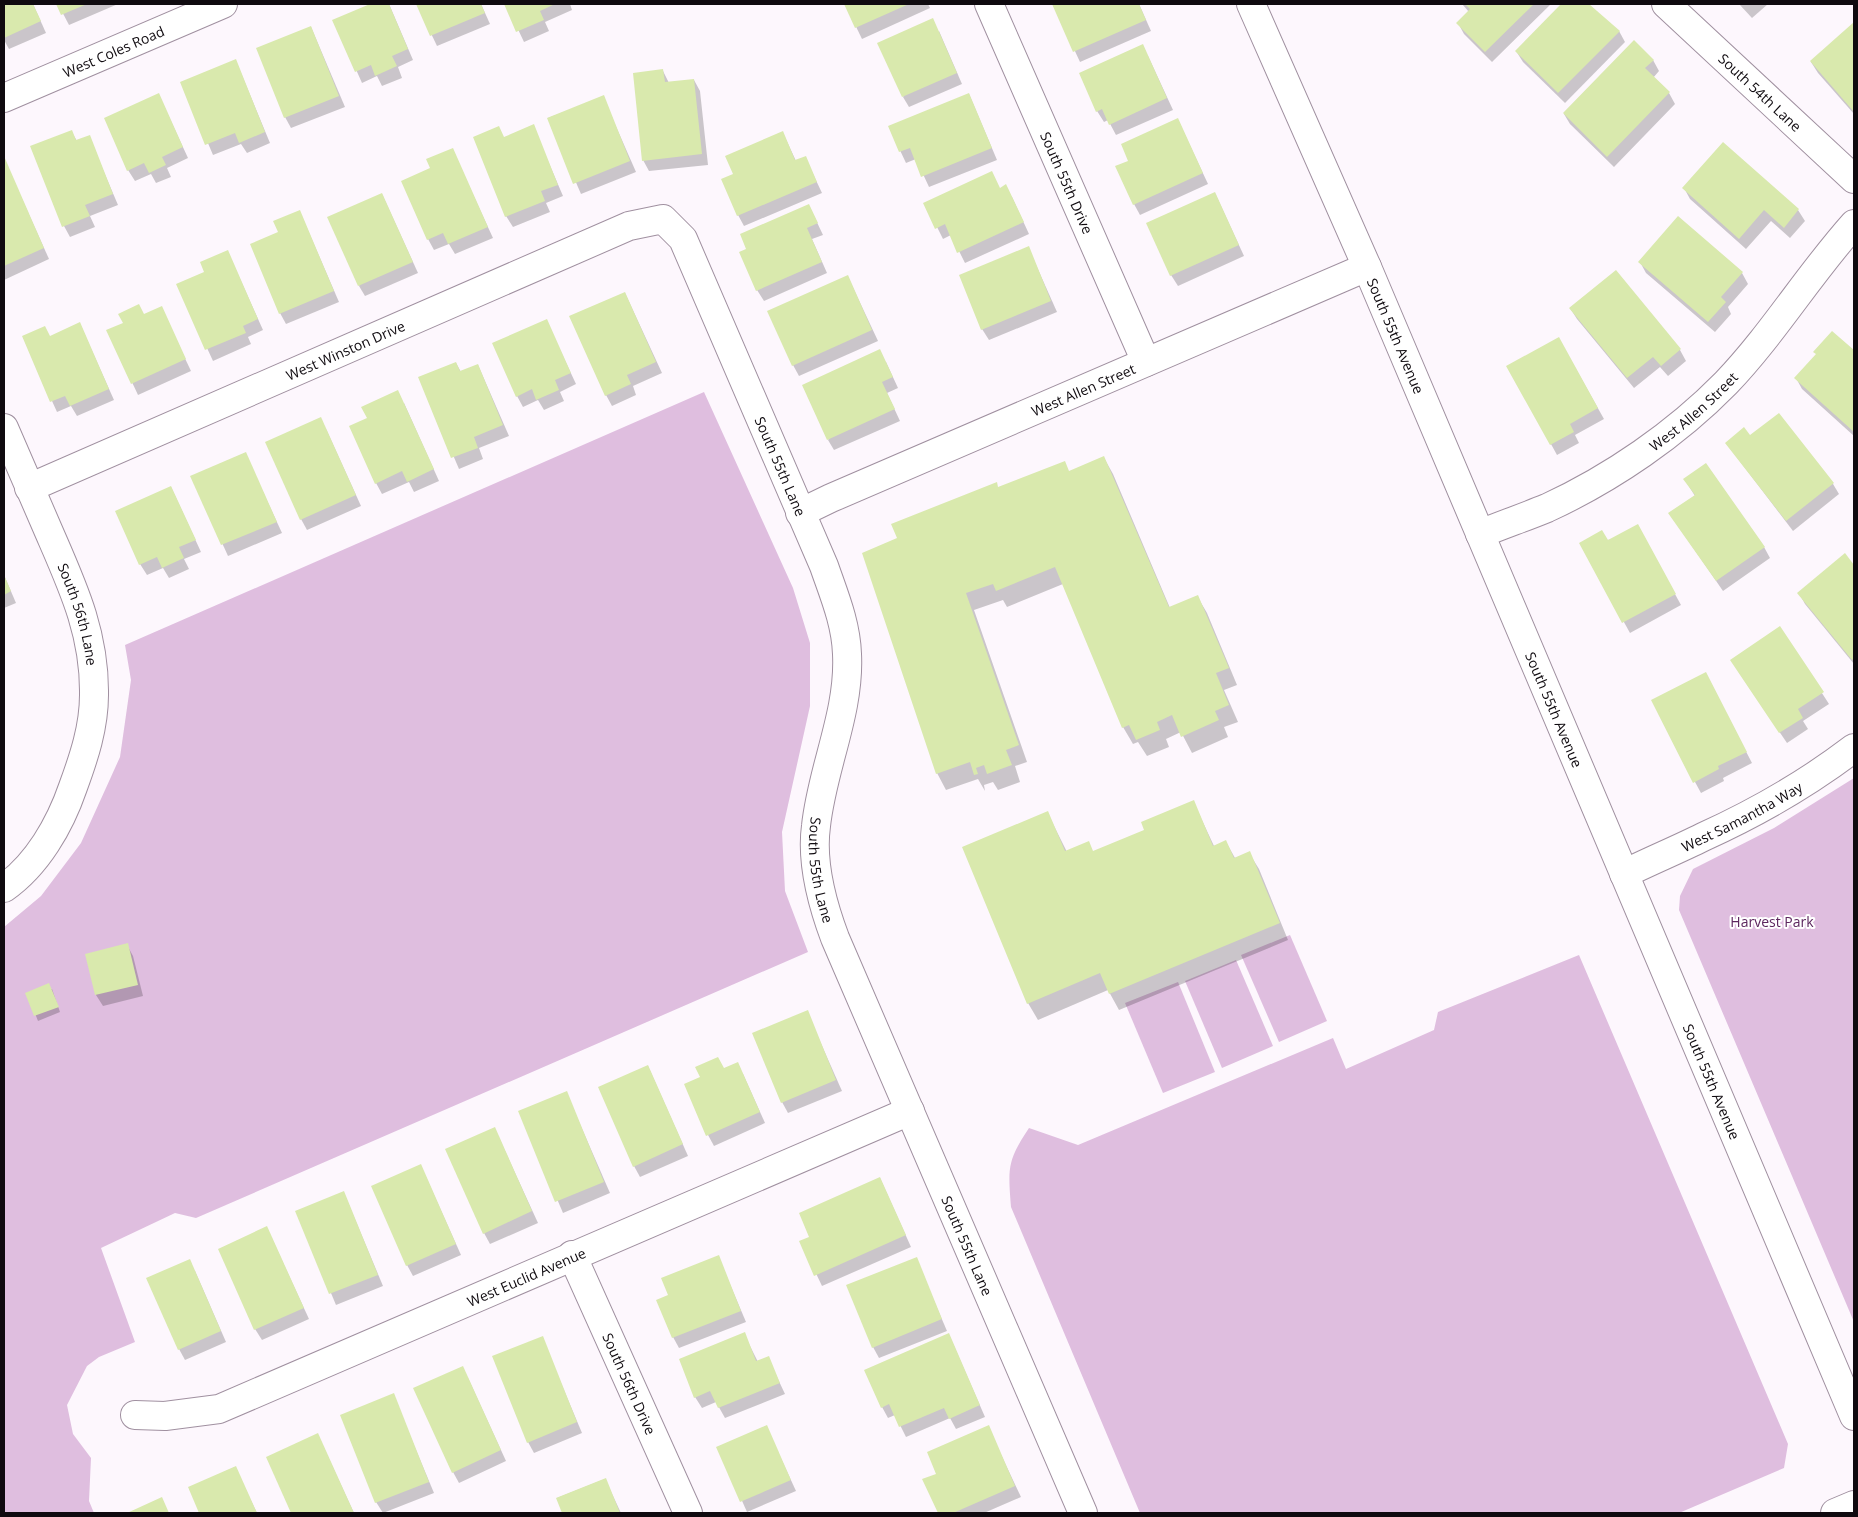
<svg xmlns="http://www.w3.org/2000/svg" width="1858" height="1517" font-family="'Open Sans',sans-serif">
  <rect width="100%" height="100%" fill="#fdf7fd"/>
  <!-- green -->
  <g fill="#dfbedf">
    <polygon points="704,392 793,588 810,643 810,706 782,832 785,891 808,952 196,1218 175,1213 101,1248 135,1342 99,1357 87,1366 67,1405 73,1434 91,1458 89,1501 94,1513 4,1513 4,927 41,896 81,843 120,757 131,680 125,645"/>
    <polygon points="1854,778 1854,1322 1679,910 1680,896 1693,869 1774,828"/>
    <polygon points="1290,935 1327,1021 1279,1042 1241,955"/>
    <path d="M1579,955l209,489 -4,24 -105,45h-539l-129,-306c-3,-39 -4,-46 18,-79l49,17 255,-107 13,31 88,-39 4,-18z"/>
    <polygon points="1236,960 1273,1046 1222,1068 1185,981"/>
    <polygon points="1178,982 1215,1072 1163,1093 1125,1003"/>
  </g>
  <!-- shadow -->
  <g fill="#0003">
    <polygon points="4,4 33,4 46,33 9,49 4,40"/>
    <polygon points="58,4 118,4 69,25"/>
    <polygon points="373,4 389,4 413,60 398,67 402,78 382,86 377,76 362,83 334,20"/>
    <polygon points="417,4 481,4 490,24 437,46"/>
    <polygon points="506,4 570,4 572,10 545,22 549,31 524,42"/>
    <polygon points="845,4 928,4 930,8 862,39"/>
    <polygon points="1053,4 1139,4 1151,31 1080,62"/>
    <polygon points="1462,4 1551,4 1492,62 1464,34 1458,23 1469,12"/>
    <polygon points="1563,4 1587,4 1619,31 1625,42 1565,103 1523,62 1516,51"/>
    <polygon points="1739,4 1768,4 1752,18"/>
    <polygon points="1854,24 1854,114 1818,73 1811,62"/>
    <polygon points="311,27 345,107 291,128 285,117"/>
    <polygon points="939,31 962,84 909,107 903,97"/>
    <polygon points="1148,56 1173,110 1116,135 1108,120 1104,122 1097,111"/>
    <polygon points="1653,60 1659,71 1653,78 1669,93 1675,104 1614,167 1570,124 1564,114"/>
    <polygon points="236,61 270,143 247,153 241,144 213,155 182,82"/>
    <polygon points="663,71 669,83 694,80 700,91 708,165 649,171 643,160"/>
    <polygon points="969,94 997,160 929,187 916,159 906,163 889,127"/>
    <polygon points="603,97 636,172 581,194 548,118"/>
    <polygon points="164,106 188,158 167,168 171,177 156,183 151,174 135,181 128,170"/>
    <polygon points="1178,120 1208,184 1140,215 1134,204 1130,161"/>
    <polygon points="533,126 563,196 546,203 550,212 513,227 506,216"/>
    <polygon points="71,131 77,141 89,137 118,205 90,216 95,227 70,237 64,226"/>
    <polygon points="783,133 796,161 805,157 822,193 744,226 738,215 734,175"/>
    <polygon points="1723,144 1798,210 1805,221 1790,238 1771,221 1746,249 1690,199 1684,188"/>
    <polygon points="452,149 493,238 455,254 449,244 434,250 428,239 432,169"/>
    <polygon points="4,159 49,259 4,280"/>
    <polygon points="1000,189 1012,197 1029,234 965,263 951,235 943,239 925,203"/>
    <polygon points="1215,193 1244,256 1178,286 1171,275"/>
    <polygon points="382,194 418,273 365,296 359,286"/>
    <polygon points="300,212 339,302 286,324 280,313 280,233"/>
    <polygon points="814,216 823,235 812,239 827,273 764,301 757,290"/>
    <polygon points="1028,247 1057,312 989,340 982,329"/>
    <polygon points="228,252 263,330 248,337 251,344 213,361 178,285 206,272"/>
    <polygon points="1640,262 1742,273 1748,284 1728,307 1731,314 1715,332 1646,273"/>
    <polygon points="1616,272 1680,350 1686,361 1668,376 1660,367 1634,388 1577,319 1570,308"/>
    <polygon points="848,277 878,341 799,376 793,365"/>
    <polygon points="625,293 662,373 633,386 636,395 612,406 606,395"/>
    <polygon points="161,308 191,371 138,395 108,331"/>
    <polygon points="546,320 576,384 560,392 564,401 544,410 538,400 523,407 517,396"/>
    <polygon points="80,324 114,400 77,416 71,406 57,412 23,337 50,337"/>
    <polygon points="1832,332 1854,352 1854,436 1802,389 1796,378 1817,355 1815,352"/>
    <polygon points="1559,339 1604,419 1575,435 1579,443 1557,455 1508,366"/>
    <polygon points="886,362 898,388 887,393 900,421 834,450 828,440"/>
    <polygon points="456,363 461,372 478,365 509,436 479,448 483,459 459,469 420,378"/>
    <polygon points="404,403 439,481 414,492 409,482 382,494 376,483"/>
    <polygon points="326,429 361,506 307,530 301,519"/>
    <polygon points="1750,437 1833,484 1839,494 1793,531 1726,443"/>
    <polygon points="245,453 282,533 228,556 192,477"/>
    <polygon points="1104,458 1113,474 1170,608 1197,596 1207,613 1237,685 1224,690 1238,722 1224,727 1228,737 1192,753 1181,732 1166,739 1169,747 1147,756 1138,742 1133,744 1123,727 1063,584 1007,607 1003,600 974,610 1027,762 1015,766 1020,782 998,790 993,782 984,785 985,791 978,779 946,790 937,773 899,539 999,489 1069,472"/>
    <polygon points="1685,480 1764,547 1770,558 1723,591 1670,514 1695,496"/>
    <polygon points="171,487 201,552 184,559 189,569 169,578 163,568 147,575 140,564"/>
    <polygon points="1643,536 1681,605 1630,633 1580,543"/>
    <polygon points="1844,555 1854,567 1854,664 1805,604 1799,593"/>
    <polygon points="4,575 16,603 4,608"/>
    <polygon points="1780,628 1829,704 1803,721 1808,729 1787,743 1738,671"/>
    <polygon points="1711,684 1752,763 1723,778 1724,781 1701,793 1695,782"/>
    <polygon points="1193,801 1214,846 1226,842 1235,858 1249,853 1259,869 1288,940 1119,1010 1108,990 1038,1020 1028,1003 1047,812 1067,852 1093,852 1146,830"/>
    <polygon points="127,945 133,956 143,996 103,1006 96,995 86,955"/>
    <polygon points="52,989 60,1012 38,1021 27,993"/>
    <polygon points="807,1012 842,1091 788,1113 782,1102"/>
    <polygon points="648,1066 688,1156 640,1177 634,1166"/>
    <polygon points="724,1069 743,1074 765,1123 714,1146 708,1135"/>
    <polygon points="566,1092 610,1193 563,1213 520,1112"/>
    <polygon points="495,1129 538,1223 490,1244 484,1233"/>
    <polygon points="426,1177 461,1255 413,1276 407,1265"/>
    <polygon points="880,1178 911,1247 822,1286 801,1242 811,1237"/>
    <polygon points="344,1193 383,1286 336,1305 297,1212"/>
    <polygon points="267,1228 309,1319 262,1340 255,1329"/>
    <polygon points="718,1256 746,1322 679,1348 673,1337 669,1296"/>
    <polygon points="916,1259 947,1331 879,1358 873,1347"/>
    <polygon points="195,1271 226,1342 185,1360 179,1349"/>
    <polygon points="744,1334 758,1362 768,1358 785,1394 725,1418 716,1402 702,1408 695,1397"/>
    <polygon points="542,1338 582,1433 534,1453 528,1442"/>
    <polygon points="954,1346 985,1417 956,1429 950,1418 906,1437 895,1415 888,1418 882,1407"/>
    <polygon points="468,1378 506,1461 459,1483 453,1472"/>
    <polygon points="393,1395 434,1493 383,1513 376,1502"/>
    <polygon points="766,1426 796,1491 747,1512 718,1447"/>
    <polygon points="988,1427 1021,1497 984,1513 939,1513 924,1480 938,1474"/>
    <polygon points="323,1446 354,1513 293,1513 268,1457"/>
    <polygon points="235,1467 257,1513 201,1513 189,1488"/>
    <polygon points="605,1479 621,1513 563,1513 557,1498"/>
  </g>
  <!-- building -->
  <g fill="#d9e9ad">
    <polygon points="4,4 33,4 41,21 4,38"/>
    <polygon points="56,4 87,4 61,15"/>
    <polygon points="370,4 389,4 408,49 392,56 397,66 375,76 371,65 355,72 332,20"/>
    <polygon points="416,4 481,4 485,13 430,36"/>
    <polygon points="504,4 555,4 540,11 544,20 516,32"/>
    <polygon points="844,4 909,4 855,28"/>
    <polygon points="1052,4 1139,4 1146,20 1073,52"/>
    <polygon points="1465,4 1534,4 1485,52 1456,23 1470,9"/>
    <polygon points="1561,4 1589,4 1620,31 1558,93 1515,51"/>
    <polygon points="933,18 957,73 902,97 877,43"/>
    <polygon points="1854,22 1854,112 1810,61"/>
    <polygon points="311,26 339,96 284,118 256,48"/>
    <polygon points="1634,40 1654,60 1645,68 1670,92 1607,157 1563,113"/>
    <polygon points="1143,44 1167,98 1109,125 1102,109 1096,112 1079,73"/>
    <polygon points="236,59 265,132 239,143 235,133 205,145 180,82"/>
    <polygon points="663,69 665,82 694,79 702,154 642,161 633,73"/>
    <polygon points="159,93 183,147 162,157 166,165 149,173 144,163 127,171 104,118"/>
    <polygon points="969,93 992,148 921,177 910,148 899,152 888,126"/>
    <polygon points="604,95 630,161 573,184 547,118"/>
    <polygon points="1178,118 1203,173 1133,205 1115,166 1128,161 1121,144"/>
    <polygon points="534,124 558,185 541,191 545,201 505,217 473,137 499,126 504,137"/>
    <polygon points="72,130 76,140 90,135 113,194 85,205 90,216 62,227 30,146"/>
    <polygon points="783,131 795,160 806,156 817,182 737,216 721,179 733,174 725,156"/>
    <polygon points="1723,142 1799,209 1784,228 1764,210 1739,239 1682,188"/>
    <polygon points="453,148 488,227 448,244 443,233 427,240 401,181 430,168 426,159"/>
    <polygon points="4,156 44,248 4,266"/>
    <polygon points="992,171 1000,188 1006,184 1024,222 957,253 945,224 935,229 923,203"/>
    <polygon points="1215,192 1239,245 1170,276 1146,223"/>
    <polygon points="382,193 413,262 358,286 327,217"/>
    <polygon points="809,204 818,223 807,228 822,262 756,291 739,252 746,249 740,234"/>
    <polygon points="300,210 334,291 279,314 250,244 278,232 273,221"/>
    <polygon points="1678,216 1743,272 1721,297 1726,302 1708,322 1638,262"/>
    <polygon points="1029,246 1051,301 981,330 959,275"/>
    <polygon points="228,250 258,319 243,326 246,333 205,350 176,284 204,272 200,262"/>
    <polygon points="1616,270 1681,349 1661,366 1653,357 1627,378 1569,308"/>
    <polygon points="848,275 872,330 792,366 767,311"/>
    <polygon points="625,292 656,362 627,375 631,384 605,396 569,316"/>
    <polygon points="139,304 144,314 162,306 186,359 131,384 106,330 123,323 118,314"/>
    <polygon points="547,319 571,373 555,380 559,390 536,400 532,389 516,397 492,343"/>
    <polygon points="80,322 109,389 70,406 65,396 50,402 22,336 45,326 50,336"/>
    <polygon points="1832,331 1854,350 1854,432 1794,378 1816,354 1813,352"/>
    <polygon points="1559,337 1598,408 1570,424 1574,432 1550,445 1506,366"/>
    <polygon points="880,349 893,377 882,382 895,409 827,440 802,385"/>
    <polygon points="456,362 460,371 478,364 503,425 474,437 478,448 451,458 418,377"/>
    <polygon points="398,390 434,469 407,482 402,471 375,484 349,426 367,418 361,407"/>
    <polygon points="1779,413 1834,483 1786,521 1725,443 1744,427 1750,435"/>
    <polygon points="321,417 356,495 300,520 265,442"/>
    <polygon points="246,452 277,522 221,545 190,476"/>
    <polygon points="1104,456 1169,607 1198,595 1229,668 1216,673 1229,705 1215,711 1219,720 1181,737 1172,715 1157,722 1160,730 1136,740 1129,725 1122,728 1055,567 996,591 993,584 966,593 1019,745 1006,750 1012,765 987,774 984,765 976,768 978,774 974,775 970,762 936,774 862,553 897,538 891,524 997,482 998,487 1065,461 1069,471"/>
    <polygon points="1706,463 1765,547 1716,581 1668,513 1695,495 1683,479"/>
    <polygon points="171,486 196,540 179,547 184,558 162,568 157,557 139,565 115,511"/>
    <polygon points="1638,524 1676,594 1622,623 1579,543 1602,530 1608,540"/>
    <polygon points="1845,553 1854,565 1854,658 1852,660 1797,593"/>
    <polygon points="4,575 11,591 4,595"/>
    <polygon points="1780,626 1824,692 1798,709 1803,718 1779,733 1730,660"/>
    <polygon points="1706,672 1747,752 1718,766 1719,769 1693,783 1651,700"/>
    <polygon points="1194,800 1213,846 1226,840 1234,858 1250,851 1280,923 1109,994 1100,973 1027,1004 962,847 1048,811 1065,851 1089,841 1093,851 1144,830 1141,822"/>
    <polygon points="128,943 138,985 95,995 85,954"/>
    <polygon points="49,983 59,1007 34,1016 25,993"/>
    <polygon points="808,1010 836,1080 781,1103 752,1033"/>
    <polygon points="718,1057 724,1068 738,1062 760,1112 706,1136 684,1084 700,1077 695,1067"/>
    <polygon points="648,1065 683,1144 633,1167 598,1087"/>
    <polygon points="567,1091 604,1182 555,1202 518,1111"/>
    <polygon points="495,1127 532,1211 483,1234 445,1149"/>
    <polygon points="421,1164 456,1244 406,1266 371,1186"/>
    <polygon points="880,1177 906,1235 814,1276 799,1241 809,1237 799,1213"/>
    <polygon points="344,1191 378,1275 329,1294 295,1211"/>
    <polygon points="267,1226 304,1308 254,1330 218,1249"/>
    <polygon points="719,1255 741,1311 672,1338 656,1300 668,1295 661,1278"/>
    <polygon points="917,1257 942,1319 872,1348 846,1285"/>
    <polygon points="190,1259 221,1331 178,1350 146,1278"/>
    <polygon points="745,1332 756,1361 769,1356 780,1383 718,1408 710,1391 694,1398 679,1359"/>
    <polygon points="949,1333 980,1405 949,1419 944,1408 899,1427 889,1404 881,1408 864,1370"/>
    <polygon points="543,1336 577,1422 527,1443 492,1356"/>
    <polygon points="463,1366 501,1450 452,1473 413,1388"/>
    <polygon points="394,1393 429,1482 375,1503 340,1415"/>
    <polygon points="767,1425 791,1480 740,1502 716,1447"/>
    <polygon points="989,1425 1015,1486 953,1513 938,1513 922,1479 936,1474 927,1452"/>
    <polygon points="318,1433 354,1513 291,1513 266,1457"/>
    <polygon points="236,1466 257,1513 199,1513 188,1487"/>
    <polygon points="606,1478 620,1513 562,1513 556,1498"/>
    <polygon points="162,1497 169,1513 127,1513"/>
  </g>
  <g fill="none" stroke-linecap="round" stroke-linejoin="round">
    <defs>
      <g id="minor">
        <path id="s1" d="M989,4l157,358"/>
        <path id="s2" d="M1251,4l116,263 487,1149"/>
        <path id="s3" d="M1666,4l188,175"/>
        <path id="s4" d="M4,98l219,-94"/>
        <path id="s5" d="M4,428c15,35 30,70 45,104 24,55 46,102 45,163 0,32 -10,62 -21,92 -13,38 -36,78 -69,101"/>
        <path id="s6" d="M29,488l600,-262 34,-7 20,20 141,327c10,29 22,57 23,88 3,59 -25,114 -31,172 -5,36 7,80 19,112l248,575"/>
        <path id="s7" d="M800,513l31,-15 536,-231"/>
        <path id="s8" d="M1480,534c22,-9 45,-17 67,-26 65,-30 129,-74 179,-125 47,-49 83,-109 128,-159"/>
        <path id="s9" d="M1624,874c26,-13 53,-24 79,-37 53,-24 105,-54 151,-89"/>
        <path id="s10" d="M572,1255l116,258"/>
        <path id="s11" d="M135,1415l30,1 54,-7 691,-298"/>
        <polyline points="1835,1513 1854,1505"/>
      </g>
    </defs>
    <!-- minor casing -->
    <use href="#minor" stroke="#a090a0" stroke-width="30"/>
    <!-- minor -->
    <use href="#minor" stroke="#fff" stroke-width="28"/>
  </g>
  <g text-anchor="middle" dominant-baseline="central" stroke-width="4" stroke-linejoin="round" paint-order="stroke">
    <!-- street labels -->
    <g font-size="14" fill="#0f0a0f" stroke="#fff">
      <text stroke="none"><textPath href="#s4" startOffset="119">West Coles Road</textPath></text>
      <text stroke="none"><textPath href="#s3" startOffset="129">South 54th Lane</textPath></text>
      <text stroke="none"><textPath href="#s1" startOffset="195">South 55th Drive</textPath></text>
      <text stroke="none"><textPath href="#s2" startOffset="362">South 55th Avenue</textPath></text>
      <text stroke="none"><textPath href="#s6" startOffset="345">West Winston Drive</textPath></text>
      <text stroke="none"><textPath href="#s7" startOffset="309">West Allen Street</textPath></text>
      <text stroke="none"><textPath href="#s8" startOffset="248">West Allen Street</textPath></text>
      <text stroke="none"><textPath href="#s6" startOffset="965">South 55th Lane</textPath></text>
      <text stroke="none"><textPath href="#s5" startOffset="201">South 56th Lane</textPath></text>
      <text stroke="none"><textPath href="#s2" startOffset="768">South 55th Avenue</textPath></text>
      <text stroke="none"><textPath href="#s9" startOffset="131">West Samantha Way</textPath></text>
      <text stroke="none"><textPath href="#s6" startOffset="1385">South 55th Lane</textPath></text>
      <text stroke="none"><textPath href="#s2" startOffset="1172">South 55th Avenue</textPath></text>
      <text stroke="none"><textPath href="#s6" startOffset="1790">South 55th Lane</textPath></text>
      <text stroke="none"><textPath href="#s11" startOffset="419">West Euclid Avenue</textPath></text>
      <text stroke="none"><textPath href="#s10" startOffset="141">South 56th Drive</textPath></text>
    </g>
    <!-- park labels -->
    <g font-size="14" fill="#5c265e" stroke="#fff">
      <text x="1772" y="921">Harvest Park</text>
    </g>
  </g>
  <!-- border -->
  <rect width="1858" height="1517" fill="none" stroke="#0f0a0f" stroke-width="10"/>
</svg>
